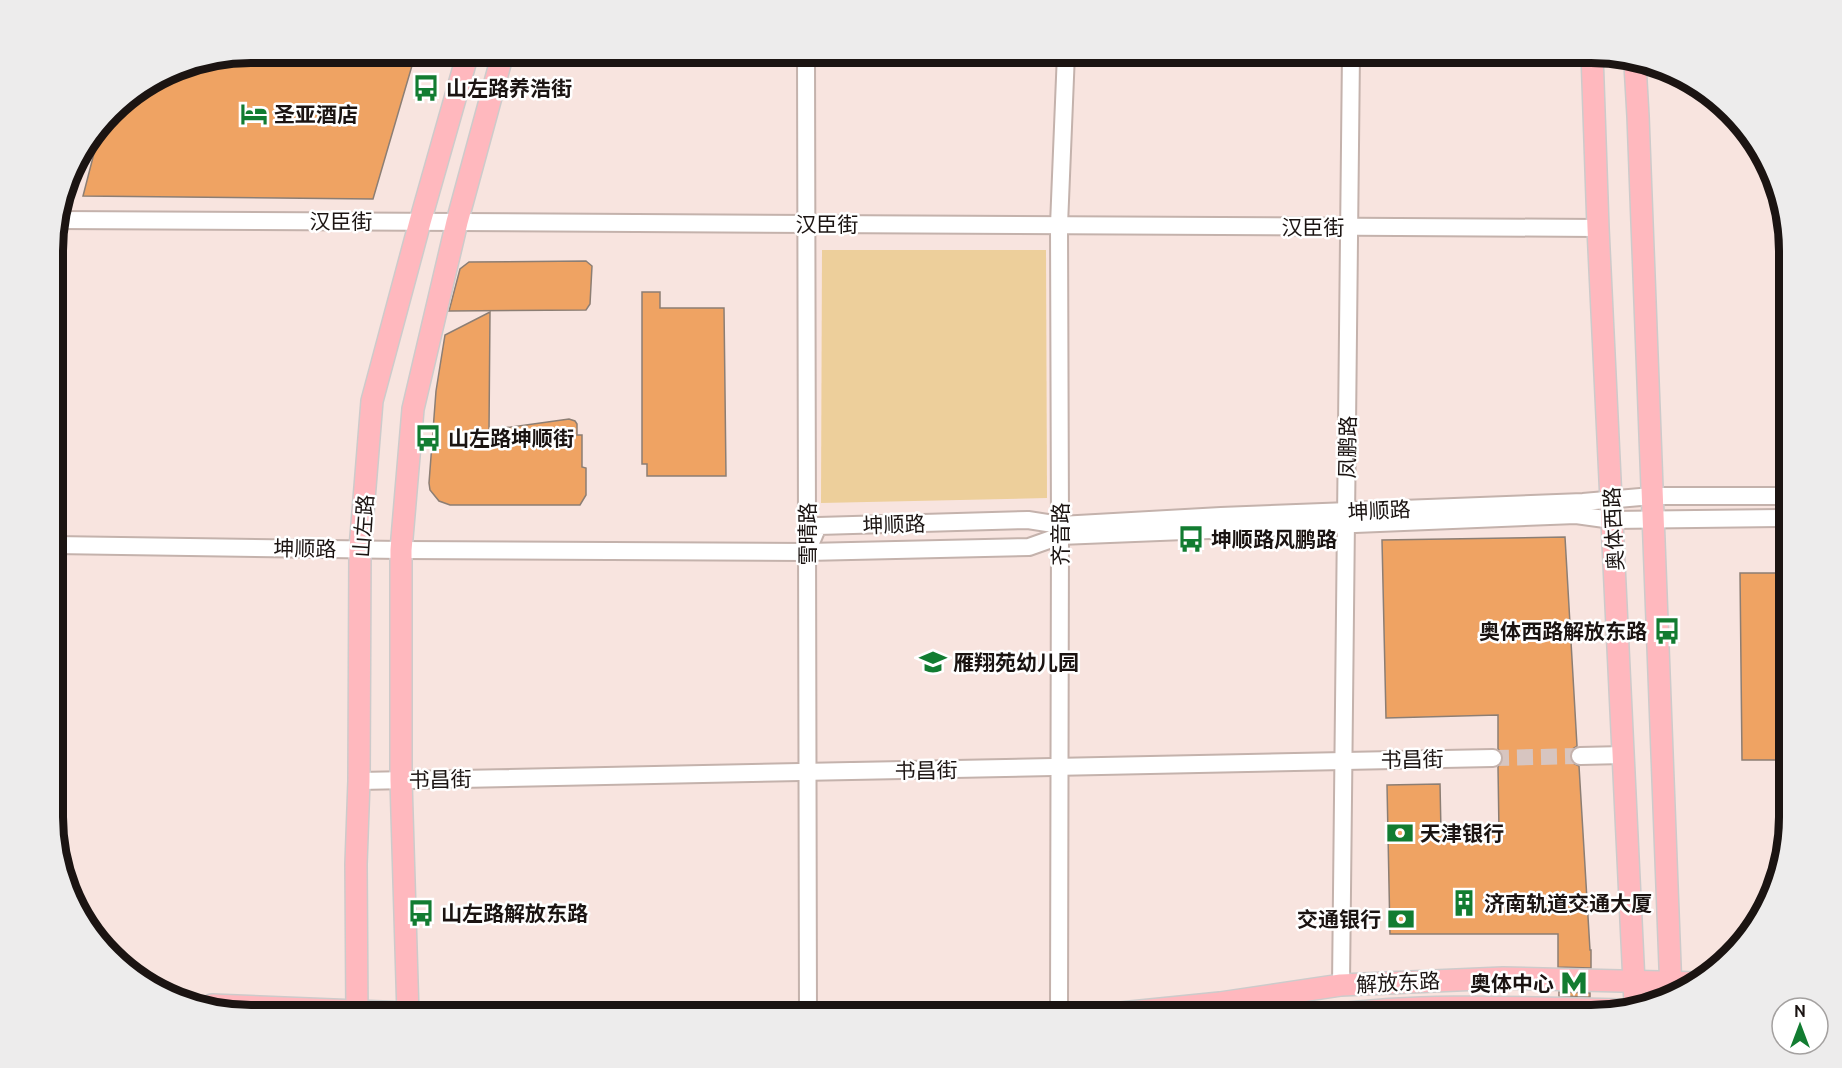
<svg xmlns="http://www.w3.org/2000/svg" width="1842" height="1068" font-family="Ubuntu,'Noto Sans SC',sans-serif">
  <rect width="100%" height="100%" fill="#f8e4df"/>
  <!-- green -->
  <g fill="#edcf9b">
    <polygon points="81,152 54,248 54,226 73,163"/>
    <polygon points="822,250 1046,250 1047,498 821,503"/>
  </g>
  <!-- building -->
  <g fill="#efa363" stroke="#8c7e74" stroke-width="1.5">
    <polygon points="251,52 416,52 373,199 83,196 101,126 120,102 176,68"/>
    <polygon points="586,261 592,266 590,304 586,310 449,311 460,269 469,262"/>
    <polygon points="642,292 660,292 660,308 724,308 726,476 647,476 647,464 642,464"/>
    <polygon points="490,312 489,430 569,419 575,421 577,424 577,435 582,435 582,467 586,468 586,495 580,505 450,505 439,501 430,490 429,483 436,391 445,335"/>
    <polygon points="1565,537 1577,746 1571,750 1570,757 1571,762 1579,766 1590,950 1591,950 1591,968 1558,967 1558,934 1390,934 1387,785 1440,784 1441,832 1499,832 1498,767 1503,758 1502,753 1498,749 1498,715 1386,718 1382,540"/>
    <polygon points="1740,573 1789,573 1789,760 1742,760"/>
    <polygon points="1559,992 1590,993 1590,997 1559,996"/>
  </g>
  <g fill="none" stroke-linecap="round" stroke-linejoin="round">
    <!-- minor-tunnel -->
    <polyline stroke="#d7c5c0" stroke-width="16" stroke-dasharray="16 8" stroke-linecap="butt" points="1493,758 1580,756"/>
    <defs>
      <g id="minor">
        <polyline points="806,53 808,1015"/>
        <polyline points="56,220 1598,228"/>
        <polyline points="54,545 401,550 807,552 1029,547 1060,536 1576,515 1612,520 1789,518"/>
        <polyline points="807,552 818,526 1028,520 1060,525 1221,516 1583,502 1652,496 1789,496"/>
        <polyline points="1580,756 1624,755"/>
        <polyline points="359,781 1493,758"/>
        <polyline points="1341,985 1351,53"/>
        <polyline points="1059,1015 1060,525 1059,225 1066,53"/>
      </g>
      <g id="major">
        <polyline points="1592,53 1598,228 1635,1004"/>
        <polyline points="1635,64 1638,116 1671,992"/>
        <polyline points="212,1005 456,1015"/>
        <polyline points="357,1015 356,864 359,781 360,549 372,401 420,222 468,53"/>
        <polyline points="408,1015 401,780 401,550 413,409 457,222 503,53"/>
        <polyline points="1101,1015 1220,1003 1341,985 1503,978 1698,983"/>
        <path d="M1332,1015c95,-12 192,-7 287,-5"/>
      </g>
    </defs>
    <!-- minor casing -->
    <use href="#minor" stroke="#c4b2ac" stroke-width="20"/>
    <!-- major casing -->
    <use href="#major" stroke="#cdcbcb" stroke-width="24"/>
    <!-- minor -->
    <use href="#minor" stroke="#fff" stroke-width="16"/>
    <!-- major -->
    <use href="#major" stroke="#ffb8be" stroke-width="21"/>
  </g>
  <!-- icons -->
  <defs>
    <symbol id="bus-bare" viewBox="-9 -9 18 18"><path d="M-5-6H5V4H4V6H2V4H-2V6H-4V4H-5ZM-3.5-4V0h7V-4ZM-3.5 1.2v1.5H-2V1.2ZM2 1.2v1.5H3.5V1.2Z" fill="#127c31" stroke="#fff" stroke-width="2.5" paint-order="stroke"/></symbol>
    <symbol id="hotel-bare" viewBox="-9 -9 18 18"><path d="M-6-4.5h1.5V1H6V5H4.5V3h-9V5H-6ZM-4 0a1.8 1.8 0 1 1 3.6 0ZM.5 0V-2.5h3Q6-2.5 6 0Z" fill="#127c31" stroke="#fff" stroke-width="2.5" paint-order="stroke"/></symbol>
    <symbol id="school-bare" viewBox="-9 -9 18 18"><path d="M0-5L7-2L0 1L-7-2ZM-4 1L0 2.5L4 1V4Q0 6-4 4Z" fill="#127c31" stroke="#fff" stroke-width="2.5" paint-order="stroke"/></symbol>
    <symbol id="bank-bare" viewBox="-9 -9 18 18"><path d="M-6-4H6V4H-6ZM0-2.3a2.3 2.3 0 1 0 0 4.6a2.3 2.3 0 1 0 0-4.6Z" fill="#127c31" stroke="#fff" stroke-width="2.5" paint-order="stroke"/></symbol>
    <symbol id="building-bare" viewBox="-9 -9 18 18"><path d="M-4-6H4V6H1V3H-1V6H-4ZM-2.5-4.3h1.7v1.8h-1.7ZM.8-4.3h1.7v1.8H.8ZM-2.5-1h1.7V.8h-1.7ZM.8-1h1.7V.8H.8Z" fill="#127c31" stroke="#fff" stroke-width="2.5" paint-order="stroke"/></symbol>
    <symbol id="metro-bare" viewBox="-9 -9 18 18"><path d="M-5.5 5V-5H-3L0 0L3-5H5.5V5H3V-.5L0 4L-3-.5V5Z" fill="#127c31" stroke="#fff" stroke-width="2.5" paint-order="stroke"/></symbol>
  </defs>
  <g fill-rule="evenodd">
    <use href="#bus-bare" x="407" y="69" width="38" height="38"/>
    <use href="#hotel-bare" x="235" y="95" width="38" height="38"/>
    <use href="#bus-bare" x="409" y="419" width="38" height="38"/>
    <use href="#bus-bare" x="1172" y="520" width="38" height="38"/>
    <use href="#bus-bare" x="1648" y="612" width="38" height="38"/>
    <use href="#school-bare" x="914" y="643" width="38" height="38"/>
    <use href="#bank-bare" x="1381" y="814" width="38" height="38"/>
    <use href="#building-bare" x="1445" y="884" width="38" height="38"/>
    <use href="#bus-bare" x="402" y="894" width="38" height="38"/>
    <use href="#bank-bare" x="1382" y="900" width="38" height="38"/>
    <use href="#metro-bare" x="1555" y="964" width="38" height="38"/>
  </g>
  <g text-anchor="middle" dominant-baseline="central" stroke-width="5" stroke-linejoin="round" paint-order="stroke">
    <!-- poi labels -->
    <g font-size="21" font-weight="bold" fill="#1b1412" stroke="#fff" text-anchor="start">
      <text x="446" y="88">山左路养浩街</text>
      <text x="274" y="114">圣亚酒店</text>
      <text x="448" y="438">山左路坤顺街</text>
      <text x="1211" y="539">坤顺路风鹏路</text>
      <text x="1647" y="631" text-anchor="end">奥体西路解放东路</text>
      <text x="953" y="662">雁翔苑幼儿园</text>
      <text x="1420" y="833">天津银行</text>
      <text x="1484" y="903">济南轨道交通大厦</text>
      <text x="441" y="913">山左路解放东路</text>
      <text x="1381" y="919" text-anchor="end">交通银行</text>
      <text x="1554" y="983" text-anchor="end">奥体中心</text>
    </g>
    <!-- street labels -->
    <g font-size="21" fill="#1b1412" stroke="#fff">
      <text x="341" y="221">汉臣街</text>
      <text x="827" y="224">汉臣街</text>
      <text x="1313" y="227">汉臣街</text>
      <text transform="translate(1347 447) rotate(-89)">凤鹏路</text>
      <text transform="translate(1379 510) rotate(-3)">坤顺路</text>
      <text transform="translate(894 524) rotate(-2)">坤顺路</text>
      <text transform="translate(363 526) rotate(-86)">山左路</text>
      <text transform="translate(1613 529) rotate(-93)">奥体西路</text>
      <text transform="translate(807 534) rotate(-90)">雪晴路</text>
      <text transform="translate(1060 534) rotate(-90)">齐音路</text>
      <text transform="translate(305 548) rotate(1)">坤顺路</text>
      <text transform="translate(1412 759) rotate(-1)">书昌街</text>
      <text transform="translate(926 770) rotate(-1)">书昌街</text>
      <text transform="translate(440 779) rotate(-1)">书昌街</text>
      <text transform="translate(1398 982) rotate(-3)">解放东路</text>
    </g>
  </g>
  <!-- crop -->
  <path d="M0 0H1842V1068H0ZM251 63H1591A188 188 0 0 1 1779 251V817A188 188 0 0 1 1591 1005H251A188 188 0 0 1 63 817V251A188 188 0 0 1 251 63Z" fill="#edecec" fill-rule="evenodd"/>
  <path fill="none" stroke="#1b1412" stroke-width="8" d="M251 63H1591A188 188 0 0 1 1779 251V817A188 188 0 0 1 1591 1005H251A188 188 0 0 1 63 817V251A188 188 0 0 1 251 63Z"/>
  <!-- north arrow -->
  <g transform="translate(1800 1026)"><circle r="28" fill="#ffffff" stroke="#a4a1a0" stroke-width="1.5"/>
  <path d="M0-4.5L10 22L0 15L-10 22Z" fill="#127c31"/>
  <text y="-9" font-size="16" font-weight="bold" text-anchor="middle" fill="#1b1412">N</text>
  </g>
</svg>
